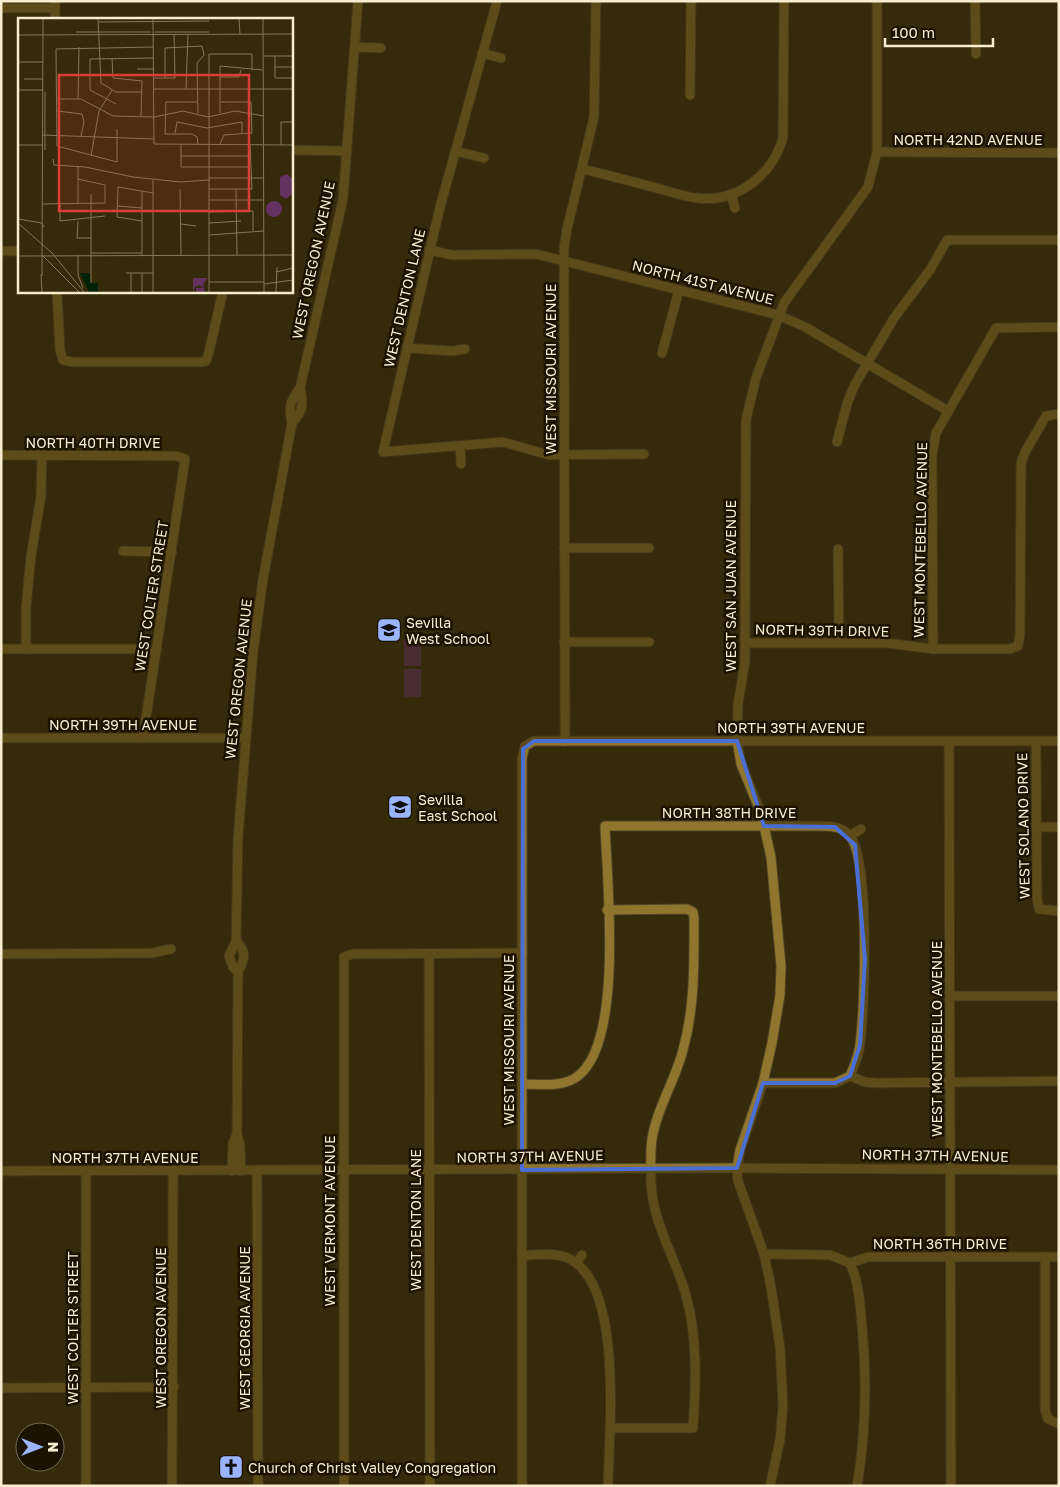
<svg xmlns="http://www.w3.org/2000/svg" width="1060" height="1487" font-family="'Golos Text',sans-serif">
  <rect width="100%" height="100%" fill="#352a0a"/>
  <!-- green -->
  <g fill="#643261">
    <rect x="404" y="639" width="17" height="27"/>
    <rect x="404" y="669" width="17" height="28"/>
  </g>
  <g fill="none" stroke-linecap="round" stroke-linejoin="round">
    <defs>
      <g id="minor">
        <polyline points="497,1 440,207 383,452 503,442 549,455 644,454"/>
        <polyline points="975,1 976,54"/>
        <polyline points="1,8 55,8"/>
        <polyline points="55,19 55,1"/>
        <polyline points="355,47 381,48"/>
        <polyline points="482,53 501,58"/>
        <polyline points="690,95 691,1"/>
        <polyline points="291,150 347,151"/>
        <polyline points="455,151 484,158"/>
        <polyline points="877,152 1059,153"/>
        <path d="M582,169c26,6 52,13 78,20 12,3 25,8 37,9 41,5 75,-23 86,-60l1,-137"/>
        <polyline points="731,194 735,208"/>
        <polyline points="429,250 452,255 536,254 778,315 805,327 948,411"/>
        <polyline points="1,251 19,251"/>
        <polyline points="57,291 60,350 63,360 72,362 201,362 206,361 209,352 223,291"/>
        <polyline points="407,348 453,351 465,349"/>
        <polyline points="662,353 679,290"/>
        <path d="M292,423c11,-12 12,-19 8,-35"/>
        <polyline points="837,442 847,404 854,386 894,318 930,270 947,240 1059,240"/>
        <polyline points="460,446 461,464"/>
        <polyline points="1,455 176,456 185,459 143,738"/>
        <polyline points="564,548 649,548"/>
        <polyline points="838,549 839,643"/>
        <polyline points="123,551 172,552"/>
        <polyline points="564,642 649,642"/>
        <polyline points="746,643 887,643 933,649 1010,649 1018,646 1020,635 1021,463 1025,452 1046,416 1059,414"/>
        <polyline points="1,649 157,649"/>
        <polyline points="26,649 26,608 31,556 41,496 42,454"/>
        <polyline points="933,649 932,456 936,433 996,328 1059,327"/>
        <polyline points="1,738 245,738"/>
        <polyline points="565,741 564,248 567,229 594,117 596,1"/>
        <polyline points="949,742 951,1486"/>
        <polyline points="1036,742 1037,897 1039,909 1059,911"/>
        <polyline points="1036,827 1059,827"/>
        <polyline points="850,836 861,829"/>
        <path d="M607,910l80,-1 6,3 1,6c0,45 1,89 -11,132 -8,31 -26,58 -31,89 -2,14 -1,28 -1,42 1,40 23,74 34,111 13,43 11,92 8,136h-83"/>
        <path d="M236,941c11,11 9,18 2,31l-1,162 3,11 1,26"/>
        <polyline points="1,954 152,953 171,949"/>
        <polyline points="429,955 430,1486"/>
        <path d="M238,972l-5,-5 -4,-11 7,-15 2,-103 15,-185 10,-74 29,-156c-4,-15 -2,-22 8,-35l43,-189 15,-198"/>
        <polyline points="950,996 1059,996"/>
        <polyline points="763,1083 835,1083 850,1076 865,1082 877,1083 1059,1081"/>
        <path d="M522,1084c17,0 41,4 56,-8 46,-35 29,-195 27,-250h213c12,0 24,0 32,10 20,25 15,172 10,208 -1,12 -6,22 -10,32"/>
        <polyline points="1,1171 737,1168 1059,1170"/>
        <polyline points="232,1171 233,1143 237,1134"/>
        <polyline points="257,1171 258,1486"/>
        <polyline points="764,1254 830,1255 850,1263 868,1257 1059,1257"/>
        <path d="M522,1255c14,0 33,-3 46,3 56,25 41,175 40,228"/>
        <polyline points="1045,1257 1045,1410 1048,1419 1059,1424"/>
        <polyline points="576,1263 582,1255"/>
        <path d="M850,1263c9,20 10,40 12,63 5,53 4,107 -5,160"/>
        <polyline points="1,1388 174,1387"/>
        <polyline points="86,1486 86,1171"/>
        <polyline points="172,1486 173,1171"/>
        <polyline points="344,1486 344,957 353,954 522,953"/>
        <polyline points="522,1486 522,758 525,746 534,741 1059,741"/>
        <polyline points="770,1486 780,1440 783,1406 780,1347 771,1287 764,1254 738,1181 737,1168 740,1150 763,1083 772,1043 780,995 781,966 771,857 761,813 741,764 737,741 738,704 745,662 746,420 756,378 784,303 868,187 877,152 877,1"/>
      </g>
    </defs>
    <!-- minor casing -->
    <use href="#minor" stroke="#504526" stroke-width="11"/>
    <!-- minor -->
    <use href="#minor" stroke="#8f752d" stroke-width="9"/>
  </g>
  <!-- marked area -->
  <path d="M0 0H1060V1487H0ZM534,741h203l27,85 71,1 20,18 10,114 -5,86 -10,31 -15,7h-72l-26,85 -215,2 1,-421z" fill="#352a0a" fill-opacity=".55" fill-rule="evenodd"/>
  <path fill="none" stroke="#496ed6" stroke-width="4" stroke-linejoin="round" d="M534,741h203l27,85 71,1 20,18 10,114 -5,86 -10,31 -15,7h-72l-26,85 -215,2 1,-421z"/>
  <!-- icons -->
  <defs>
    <symbol id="school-square" viewBox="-11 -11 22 22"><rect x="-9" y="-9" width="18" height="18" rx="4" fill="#9bb4fd" stroke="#1b1200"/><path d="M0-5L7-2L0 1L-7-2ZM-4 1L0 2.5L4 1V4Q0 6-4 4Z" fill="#111"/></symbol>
    <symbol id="church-square" viewBox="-11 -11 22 22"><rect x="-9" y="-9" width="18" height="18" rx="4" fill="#9bb4fd" stroke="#1b1200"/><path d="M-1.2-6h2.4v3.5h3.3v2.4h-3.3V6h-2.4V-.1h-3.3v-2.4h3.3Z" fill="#111"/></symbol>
  </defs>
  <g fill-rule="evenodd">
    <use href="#school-square" x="375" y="616" width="28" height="28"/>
    <use href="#school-square" x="386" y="793" width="28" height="28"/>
    <use href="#church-square" x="217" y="1453" width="28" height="28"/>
  </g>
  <g text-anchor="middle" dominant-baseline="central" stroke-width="5" stroke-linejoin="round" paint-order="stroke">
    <!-- street labels -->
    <g font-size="14" fill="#f8edcf" stroke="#1b1200">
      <text x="968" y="139">NORTH 42ND AVENUE</text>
      <text transform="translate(313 260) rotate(-78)">WEST OREGON AVENUE</text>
      <text transform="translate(703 282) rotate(14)">NORTH 41ST AVENUE</text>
      <text transform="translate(404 298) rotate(-77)">WEST DENTON LANE</text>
      <text transform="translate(550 369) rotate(-90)">WEST MISSOURI AVENUE</text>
      <text x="93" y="442">NORTH 40TH DRIVE</text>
      <text transform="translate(920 540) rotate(-89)">WEST MONTEBELLO AVENUE</text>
      <text transform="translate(730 586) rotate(-90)">WEST SAN JUAN AVENUE</text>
      <text transform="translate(151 596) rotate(-81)">WEST COLTER STREET</text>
      <text transform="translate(822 630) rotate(1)">NORTH 39TH DRIVE</text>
      <text transform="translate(238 679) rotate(-84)">WEST OREGON AVENUE</text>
      <text x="123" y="724">NORTH 39TH AVENUE</text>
      <text x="791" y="727">NORTH 39TH AVENUE</text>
      <text x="729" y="812">NORTH 38TH DRIVE</text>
      <text transform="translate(1023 826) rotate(-91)">WEST SOLANO DRIVE</text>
      <text transform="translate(936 1039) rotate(-90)">WEST MONTEBELLO AVENUE</text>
      <text transform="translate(508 1040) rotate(-90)">WEST MISSOURI AVENUE</text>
      <text transform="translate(935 1155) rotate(1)">NORTH 37TH AVENUE</text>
      <text transform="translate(530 1156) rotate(-1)">NORTH 37TH AVENUE</text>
      <text x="125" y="1157">NORTH 37TH AVENUE</text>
      <text transform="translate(415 1220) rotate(-90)">WEST DENTON LANE</text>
      <text transform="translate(329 1221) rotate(-90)">WEST VERMONT AVENUE</text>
      <text x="940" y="1243">NORTH 36TH DRIVE</text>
      <text transform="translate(72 1328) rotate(-90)">WEST COLTER STREET</text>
      <text transform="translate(160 1328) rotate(-90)">WEST OREGON AVENUE</text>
      <text transform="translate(244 1328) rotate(-90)">WEST GEORGIA AVENUE</text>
    </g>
    <!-- poi labels -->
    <g font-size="14" fill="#f8edcf" stroke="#1b1200" text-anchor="start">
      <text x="406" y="622">Sevilla<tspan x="406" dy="16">West School</tspan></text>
      <text x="418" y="799">Sevilla<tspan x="418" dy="16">East School</tspan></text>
      <text x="248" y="1467">Church of Christ Valley Congregation</text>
    </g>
  </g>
  <!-- overview -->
  <g transform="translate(18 18)">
    <rect width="275" height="275" fill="#352a0a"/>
    <path d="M269,156l6,5v14l-7,6 -6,-4v-18zM248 191a8 8 0 1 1 16 0a8 8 0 1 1-16 0ZM175,260h15l-5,6 2,8h-9v-4h7l-4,-3 -4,2 -2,5z" fill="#643261"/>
    <path d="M62,255h10v10h8v9h-9z" fill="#002008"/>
    <path fill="none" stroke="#837859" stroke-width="1" d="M80,1l3,64 15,9h26M135,1l1,125 139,1M221,1l1,15M245,1l1,273M81,4l110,-1M58,14h75M137,14h54M0,17l275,-1M191,36v238M191,36h43v16M245,38h30M257,38v22h18M94,40l1,20 29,3 -1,35M0,44h25M257,49h18M119,51h17M202,59h19l2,-7M136,60h21l-1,-44M147,60v-30l37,-2 2,9M6,61h19M136,71h139M168,71l2,-55M0,72h25M39,81h24l32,17 41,1 29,-6 25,6 27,-6 29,5M60,81l1,-52M148,84l-1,32h27l5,3 1,7M148,84h31M203,84h30M98,86l-26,-14v-31l63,-1M39,93l25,3 2,8 -3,14M180,95l-1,-50 7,-8M202,95v-47l43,4M99,111v33l-60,-16 -1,-97 97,-2M157,115l2,-11 30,6 35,-6v11M25,117l111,4M163,126v23h69M202,126l4,-9 28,-2 -1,-31M0,127h24M263,127v-23h12M27,132v-58M73,138l8,-45 13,-21M163,138h69M35,141l1,6 31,2 48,10 48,5 28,-2M191,160h55M162,171l1,67M191,171h43l-2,-45M218,171l1,66M124,173v65M191,182h55M25,186l62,-1v-18l-27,-6M42,186v17l45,-5M60,186v-37M99,188l25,2M191,194l44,-1v20M0,201l24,4 2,4M60,203l-1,17h14M124,203l-25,-4 1,-30 35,6M0,205l34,30 32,39M191,205l32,-2M163,206l15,2M191,217l55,-4M73,235h51M60,237v20l5,13M2,238l273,-1M25,238l36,36M258,254l17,-4M108,255h27M113,255v19M23,256l1,18M24,258l1,-257M191,264h55M73,265v-89M246,266l29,-4M124,274v-19M135,274v-112M258,274l1,-25"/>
    <path fill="#d93c39" fill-opacity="0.15" stroke="#d93c39" stroke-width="2.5" d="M41,57h190v136h-190z"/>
    <rect width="275" height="275" fill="none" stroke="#f8edcf" stroke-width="2.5"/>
  </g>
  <!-- border -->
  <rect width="1060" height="1487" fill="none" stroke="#f8edcf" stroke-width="5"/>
  <!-- north arrow -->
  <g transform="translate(40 1447) rotate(90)"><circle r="24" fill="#1b1200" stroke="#736a53"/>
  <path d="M0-4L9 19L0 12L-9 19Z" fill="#9bb4fd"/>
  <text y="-8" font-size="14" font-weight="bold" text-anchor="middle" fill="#f8edcf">N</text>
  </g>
  <!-- scale -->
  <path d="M885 38v8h108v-8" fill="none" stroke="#f8edcf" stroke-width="2.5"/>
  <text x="892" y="38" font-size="15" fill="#f8edcf" stroke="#1b1200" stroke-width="4" paint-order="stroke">100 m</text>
</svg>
